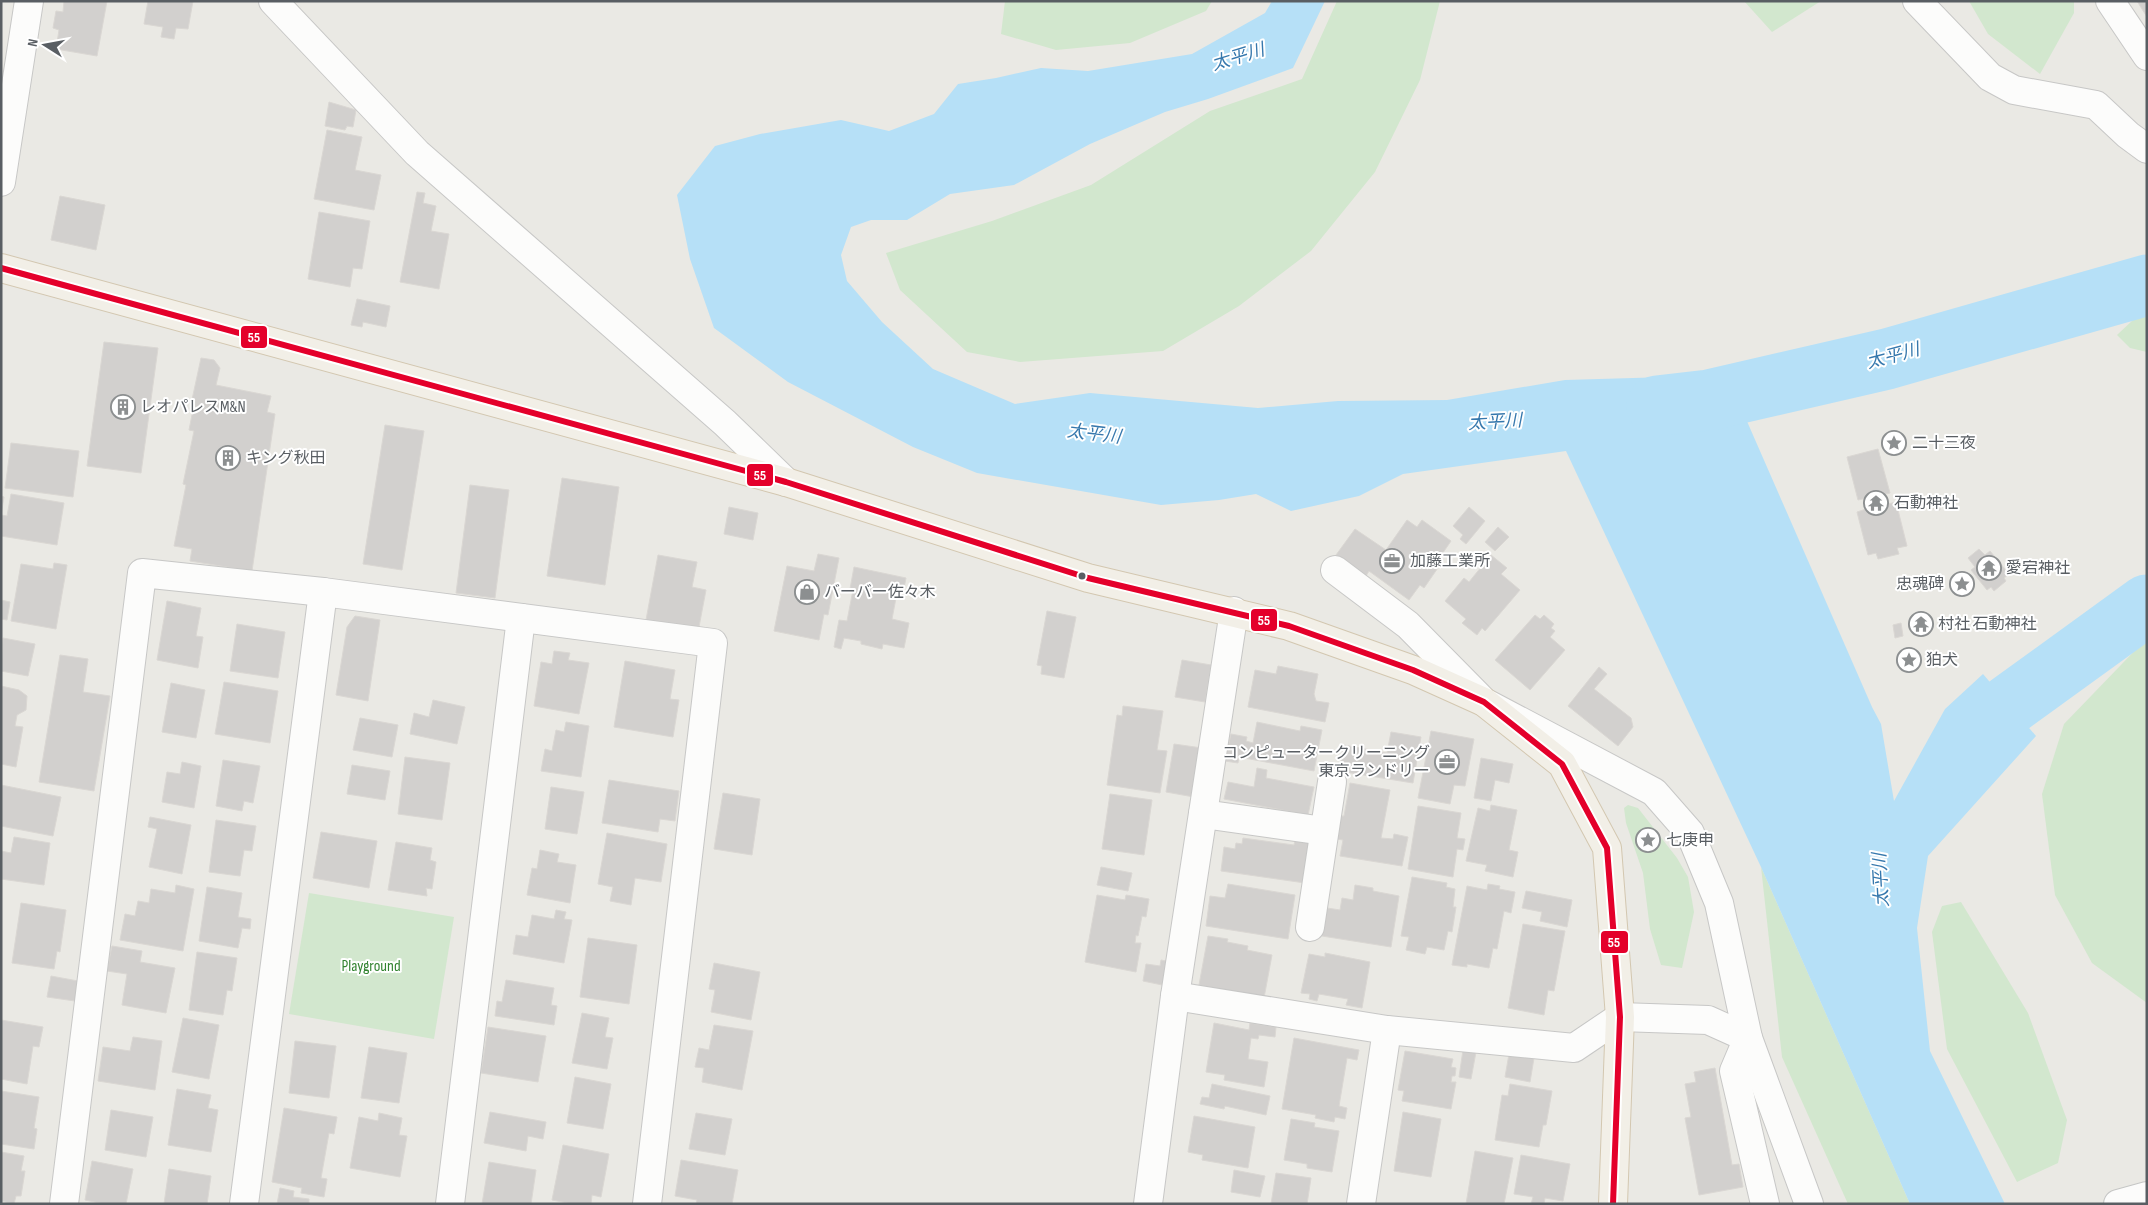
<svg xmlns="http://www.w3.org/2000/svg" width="2148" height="1205" font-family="'Sofia Sans Condensed','Noto Sans JP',sans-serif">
  <rect width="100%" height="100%" fill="#eae9e4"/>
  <!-- green -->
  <g fill="#d2e7ce">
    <polygon points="1005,1 1212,1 1206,11 1130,43 1056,50 1001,34"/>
    <polygon points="1337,1 1440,1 1420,80 1375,172 1311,251 1239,306 1163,351 1020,362 967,352 900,290 886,253 992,221 1091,185 1210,111 1302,79"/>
    <polygon points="1744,1 1821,1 1772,32"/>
    <polygon points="1969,1 2074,1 2074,13 2040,74 1988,34"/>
    <polygon points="2147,314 2147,352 2130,348 2117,335 2133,320"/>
    <polygon points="2147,638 2147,1003 2092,963 2055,895 2042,794 2064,724"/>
    <polygon points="1628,805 1638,808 1677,858 1688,877 1694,912 1682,968 1661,965 1650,929 1643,873 1626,823 1624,808"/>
    <polygon points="1761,867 1910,1204 1848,1204 1782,1057"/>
    <polygon points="309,893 454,917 434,1039 289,1014"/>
    <polygon points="1961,902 2028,1013 2067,1120 2058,1163 2017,1182 1947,1049 1932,932 1942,906"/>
  </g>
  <!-- water -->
  <polygon fill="#b6e0f7" points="1272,1 1325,1 1293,68 1208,99 1165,112 1090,144 1014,185 950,194 907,220 871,220 851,227 841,255 847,281 882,322 933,369 1015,404 1090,393 1258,408 1338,401 1447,400 1565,380 1735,375 1746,419 1872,707 1881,724 1894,801 1945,709 1983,674 2036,736 1928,856 1917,928 1930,1051 2005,1204 1910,1204 1761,867 1566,451 1403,474 1359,496 1291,511 1256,494 1219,500 1161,505 977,473 913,447 788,382 714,328 690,259 677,195 715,146 760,134 841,120 889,131 934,114 958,84 996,78 1041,68 1088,71 1192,54 1265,13"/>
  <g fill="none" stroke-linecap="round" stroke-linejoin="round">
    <!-- river -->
    <g stroke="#b6e0f7" stroke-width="61">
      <polyline points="1657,406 1709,400 1887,359 2147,285"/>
      <polyline points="1950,764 2009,705 2147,605"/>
    </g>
  </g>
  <!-- building -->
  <g fill="#d2d0ce" stroke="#dad7d3">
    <polygon points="64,1 107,1 97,56 56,49 59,30 53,28 56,11 63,12"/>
    <polygon points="148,1 193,1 188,29 176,28 174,39 161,37 163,27 144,24"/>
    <polygon points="2137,1 2147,1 2147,17"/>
    <polygon points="329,102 356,110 353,127 347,126 345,130 325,126"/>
    <polygon points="327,130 362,137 355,170 381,175 374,210 314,199"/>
    <polygon points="417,192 425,193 423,203 436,206 431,231 449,234 439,289 400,282"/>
    <polygon points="60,196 105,205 96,250 51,240"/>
    <polygon points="319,212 370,221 362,269 353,268 350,287 308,279"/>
    <polygon points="357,299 390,306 386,327 363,322 362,327 351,325"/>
    <polygon points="104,342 158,348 141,473 87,466"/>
    <polygon points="201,358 214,360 220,368 216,385 271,396 267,412 275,414 252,571 190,561 192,549 174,546 186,485 183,484 194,431 189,430 193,410 190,409"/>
    <polygon points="385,425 424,431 402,570 363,564"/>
    <polygon points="11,443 79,451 73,497 5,488"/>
    <polygon points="1878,449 1890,493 1882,495 1884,505 1896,502 1907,546 1897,548 1899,554 1878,559 1876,553 1868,555 1857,512 1869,508 1867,498 1858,500 1847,457"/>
    <polygon points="562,478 619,487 605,585 547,576"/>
    <polygon points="470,485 509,490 495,598 456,593"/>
    <polygon points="11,494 64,503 57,545 1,536 1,496 4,497 1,515 7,516"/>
    <polygon points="1940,502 1940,510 1934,510 1933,503"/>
    <polygon points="729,507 758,513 753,540 724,534"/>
    <polygon points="1469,507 1485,521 1466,544 1460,539 1463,535 1453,526"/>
    <polygon points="1407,520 1417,527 1422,520 1451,541 1438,560 1442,562 1424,588 1420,585 1409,600 1369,571 1366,576 1336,555 1355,529 1386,550"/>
    <polygon points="1498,527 1509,537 1495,551 1485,542"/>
    <polygon points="1979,549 1985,555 1990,551 2009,574 2004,578 2006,581 1994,591 1991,587 1987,590 1971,570 1975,567 1968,558"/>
    <polygon points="818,554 839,558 828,615 824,614 819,640 774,631 787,566 814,571"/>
    <polygon points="658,555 697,562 692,587 706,590 698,632 646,620"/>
    <polygon points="1491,555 1507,568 1501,574 1520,590 1485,631 1482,628 1477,635 1462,623 1466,619 1445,601 1464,578 1469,582"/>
    <polygon points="54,563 67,565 56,629 11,621 21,564 53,569"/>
    <polygon points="854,567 906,578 902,599 896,598 892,619 909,623 904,648 883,644 882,649 861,644 861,641 844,638 841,649 834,647 839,620 847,621 853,590 850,589"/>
    <polygon points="1,600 10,602 7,620 1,619"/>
    <polygon points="167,601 201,608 196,636 203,637 198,668 157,660"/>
    <polygon points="1047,611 1076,617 1064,678 1041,674 1042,666 1037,665"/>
    <polygon points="1535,615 1540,619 1544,615 1554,624 1551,628 1555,631 1550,637 1565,650 1530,690 1495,660"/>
    <polygon points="355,616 380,620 368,701 336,695 347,627"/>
    <polygon points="1901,623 1903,636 1895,638 1893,625"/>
    <polygon points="237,624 285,632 278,678 230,671"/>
    <polygon points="3,638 35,644 28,676 1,671"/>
    <polygon points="554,651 570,653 568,660 589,663 579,714 534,706 541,662 552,664"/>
    <polygon points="60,655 88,659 83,692 110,696 94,791 39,782"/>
    <polygon points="1182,660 1211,665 1205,702 1175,697"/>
    <polygon points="625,661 675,670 670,699 679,700 673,737 614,727"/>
    <polygon points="1278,666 1318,674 1314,694 1316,701 1329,703 1325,722 1248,707 1255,670 1276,674"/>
    <polygon points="1599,667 1607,674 1594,689 1631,718 1633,727 1618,746 1568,706"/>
    <polygon points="224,682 278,691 270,743 215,734"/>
    <polygon points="171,683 205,690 196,738 162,732"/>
    <polygon points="1,686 19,690 27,696 26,710 17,715 15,726 23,727 16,767 1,764"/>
    <polygon points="433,700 465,707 457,744 410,734 414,713 429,717"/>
    <polygon points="1123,706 1163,711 1157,750 1167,751 1160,793 1107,785 1117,715 1122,716"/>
    <polygon points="360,718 398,725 392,757 353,750"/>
    <polygon points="566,722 589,726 581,777 541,771 545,749 552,751 556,730 564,732"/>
    <polygon points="1257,722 1300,731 1301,726 1322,730 1314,771 1239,757 1238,763 1225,761 1231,734 1247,737 1246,741 1253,743"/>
    <polygon points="1431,731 1474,739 1465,786 1454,785 1450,804 1418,798"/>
    <polygon points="1391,732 1421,737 1413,783 1339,771 1344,745 1387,753"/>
    <polygon points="1174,744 1202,748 1194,797 1166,792"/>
    <polygon points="405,757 450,763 442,820 398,814"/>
    <polygon points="1481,758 1513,764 1509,783 1495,780 1491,801 1474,798"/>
    <polygon points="223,760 260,766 253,803 244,801 242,811 216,806"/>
    <polygon points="182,762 201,766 194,808 162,802 167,772 180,774"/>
    <polygon points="352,765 390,771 385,800 347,794"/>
    <polygon points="1257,768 1267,770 1266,778 1314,787 1308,815 1224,799 1228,782 1254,787"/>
    <polygon points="609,780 679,791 675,821 660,819 658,832 602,823"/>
    <polygon points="1350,783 1390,790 1381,838 1393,839 1394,834 1408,837 1402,866 1340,856 1343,840 1337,839 1341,816 1344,816"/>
    <polygon points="1,785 61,797 53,836 1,826"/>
    <polygon points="551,787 584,792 577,834 545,829"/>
    <polygon points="723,793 760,799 752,855 714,849"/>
    <polygon points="1110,794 1152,800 1144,855 1102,849"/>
    <polygon points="1491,805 1517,810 1509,850 1518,852 1513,877 1485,871 1487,865 1466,861 1478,808 1490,811"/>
    <polygon points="1418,806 1461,813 1457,838 1465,839 1463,850 1457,849 1453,877 1408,869"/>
    <polygon points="150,817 191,825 182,874 149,867 157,829 148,827"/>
    <polygon points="216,820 256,826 252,851 244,850 240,876 209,872"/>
    <polygon points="321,832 377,841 369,888 313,878"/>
    <polygon points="607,833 667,844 661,882 635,878 631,905 610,901 613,887 598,884"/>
    <polygon points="14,837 50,843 44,885 1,879 1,851 11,853"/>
    <polygon points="1243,838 1294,845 1295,840 1311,842 1305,883 1221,871 1224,847 1235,849 1236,843 1242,844"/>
    <polygon points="396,842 432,848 430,860 436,862 432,889 426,888 427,896 388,890"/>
    <polygon points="540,850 559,854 557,862 576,865 570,903 527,895 532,868 537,869"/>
    <polygon points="1101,867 1132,873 1128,891 1097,885"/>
    <polygon points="1412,877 1447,883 1446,887 1455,889 1453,907 1456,907 1452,932 1448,931 1444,950 1427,947 1425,954 1406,950 1409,937 1401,936"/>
    <polygon points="1228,884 1295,895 1288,939 1206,926 1210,896 1225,898"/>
    <polygon points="1488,884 1500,886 1499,889 1515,892 1511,913 1504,911 1497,949 1493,948 1489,968 1467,964 1467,967 1452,965 1467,886 1487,890"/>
    <polygon points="176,885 194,889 183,951 120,940 125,914 135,916 138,901 149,903 151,889 175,893"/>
    <polygon points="1355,885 1373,888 1373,891 1399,896 1391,947 1322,936 1327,908 1340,910 1342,898 1353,900"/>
    <polygon points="207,887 242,893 238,917 251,919 250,929 242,928 238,948 199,941"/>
    <polygon points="1526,891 1572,900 1567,927 1540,921 1542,912 1522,908"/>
    <polygon points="1097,895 1125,900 1126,895 1149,899 1146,917 1142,916 1138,936 1136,935 1135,943 1141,943 1136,972 1085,962"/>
    <polygon points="21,903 66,910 60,952 57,951 54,969 12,963"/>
    <polygon points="556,910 566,912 564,919 572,920 564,963 513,954 516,935 528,937 532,915 554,919"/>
    <polygon points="1523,924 1565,931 1554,991 1548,990 1544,1015 1508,1008"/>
    <polygon points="1208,936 1228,939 1227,942 1248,946 1247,950 1272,955 1264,998 1199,985"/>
    <polygon points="588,938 637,945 629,1004 580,997"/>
    <polygon points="112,946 142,951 140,962 175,968 166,1013 122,1005 127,974 107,971"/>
    <polygon points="197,952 237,958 232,991 227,990 223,1015 189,1010"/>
    <polygon points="1325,953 1370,962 1362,1008 1346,1005 1348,999 1319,994 1317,1001 1309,999 1310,994 1301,993 1309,954 1325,957"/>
    <polygon points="1161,960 1171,962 1167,986 1143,981 1146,964 1160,966"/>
    <polygon points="714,963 760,972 751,1020 711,1012 715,990 709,989"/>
    <polygon points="51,976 78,981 75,1001 47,997"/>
    <polygon points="506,980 554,988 551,1005 557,1006 554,1025 495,1016 497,1001 502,1002"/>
    <polygon points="582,1013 609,1018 605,1037 613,1038 607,1069 572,1063"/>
    <polygon points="183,1018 219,1025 209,1079 172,1072"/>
    <polygon points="1,1020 43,1027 39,1047 33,1046 27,1084 1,1079"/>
    <polygon points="1214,1023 1249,1030 1250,1023 1276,1027 1275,1037 1259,1035 1258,1039 1251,1038 1248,1059 1268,1062 1264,1087 1224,1080 1225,1075 1206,1072"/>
    <polygon points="714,1025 753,1031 742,1090 702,1082 704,1068 695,1067 699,1048 709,1050"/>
    <polygon points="488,1027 546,1036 538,1082 481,1073"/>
    <polygon points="133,1037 162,1041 155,1090 98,1081 103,1047 130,1051"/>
    <polygon points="1294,1038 1359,1050 1357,1060 1347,1058 1339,1106 1347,1108 1345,1119 1335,1117 1334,1122 1315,1118 1316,1115 1282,1109"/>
    <polygon points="295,1041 336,1046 329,1098 289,1093"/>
    <polygon points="369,1047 407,1053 399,1103 361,1098"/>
    <polygon points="1463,1050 1476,1052 1471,1079 1459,1077"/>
    <polygon points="1405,1051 1453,1059 1451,1067 1456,1068 1455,1076 1452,1076 1451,1082 1456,1082 1451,1109 1402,1101 1404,1091 1398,1090"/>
    <polygon points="1509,1054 1534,1058 1530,1082 1505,1077"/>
    <polygon points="1715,1068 1732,1165 1739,1164 1743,1187 1699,1195 1685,1118 1691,1117 1685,1084 1696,1082 1694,1072"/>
    <polygon points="575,1077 611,1084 603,1129 567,1123"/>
    <polygon points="1212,1084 1270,1096 1266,1115 1225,1106 1224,1109 1200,1104 1202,1097 1209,1098"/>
    <polygon points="1510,1084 1552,1091 1546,1125 1543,1125 1539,1147 1495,1140 1502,1095 1508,1096"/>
    <polygon points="177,1089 211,1095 208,1108 218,1110 211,1152 168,1145"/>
    <polygon points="1,1091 39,1097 34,1128 37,1129 34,1149 1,1144"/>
    <polygon points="284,1108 337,1117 334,1134 329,1133 321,1178 327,1179 324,1197 301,1193 302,1188 272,1182"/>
    <polygon points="111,1110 153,1117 146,1157 105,1150"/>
    <polygon points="490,1112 546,1122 543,1139 528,1136 526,1151 484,1143"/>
    <polygon points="1403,1112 1441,1119 1431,1177 1394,1171"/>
    <polygon points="379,1113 402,1118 399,1135 407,1136 400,1177 350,1168 359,1117 378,1121"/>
    <polygon points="696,1113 732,1119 725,1155 689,1149"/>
    <polygon points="1194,1116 1255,1127 1248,1168 1202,1160 1203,1155 1188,1152"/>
    <polygon points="1291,1119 1315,1123 1314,1127 1339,1131 1332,1172 1307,1168 1307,1164 1284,1160"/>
    <polygon points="563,1145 609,1154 601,1197 592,1195 591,1204 573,1204 552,1200"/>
    <polygon points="1475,1151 1513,1158 1504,1204 1466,1204"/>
    <polygon points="1,1152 24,1156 21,1171 25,1171 21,1196 16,1196 14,1204 1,1201"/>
    <polygon points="1521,1155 1570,1164 1563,1201 1545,1198 1544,1204 1531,1204 1533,1197 1514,1194"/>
    <polygon points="681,1160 738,1170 732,1204 696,1204 697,1200 675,1196"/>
    <polygon points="92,1161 133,1169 126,1204 104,1204 85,1200"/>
    <polygon points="489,1162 536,1170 531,1204 482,1204"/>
    <polygon points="169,1169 211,1176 207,1204 164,1204"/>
    <polygon points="1234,1170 1265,1176 1260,1197 1231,1192"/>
    <polygon points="1276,1173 1311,1178 1307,1204 1271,1204"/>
    <polygon points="280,1188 294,1191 293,1197 309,1199 309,1204 277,1204"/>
  </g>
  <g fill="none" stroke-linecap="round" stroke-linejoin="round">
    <defs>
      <g id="street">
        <polyline points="273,1 417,153 725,423 786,482"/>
        <polyline points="1917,1 1990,77 2014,90 2096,105 2128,135 2147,149"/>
        <polyline points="2110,1 2147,56"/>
        <polyline points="1,182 29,1"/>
        <polyline points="1335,570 1408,625 1484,702 1654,792 1690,833 1719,903 1748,1038 1734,1071 1765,1204"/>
        <polyline points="1203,814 1324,831"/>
        <polyline points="1310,927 1332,782"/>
        <polyline points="1175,996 1387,1030 1574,1048 1620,1017 1708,1020 1748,1038 1809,1204"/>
        <polyline points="64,1204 142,573 323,592 713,643 647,1204"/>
        <polyline points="244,1204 323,592"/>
        <polyline points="450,1204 521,618"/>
        <polyline points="1148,1204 1175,996 1234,611"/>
        <polyline points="1361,1204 1387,1030"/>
      </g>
      <polyline id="secondary" points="2118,1204 2147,1196"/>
      <polyline id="primary" points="1,268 786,482 1088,578 1289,626 1413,670 1484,702 1562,764 1607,848 1620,1017 1613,1204"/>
    </defs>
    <!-- street casing -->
    <use href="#street" stroke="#c7c7c6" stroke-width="30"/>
    <!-- secondary casing -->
    <use href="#secondary" stroke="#c5c6c5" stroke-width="30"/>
    <!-- primary casing -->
    <use href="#primary" stroke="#d3c7b0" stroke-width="30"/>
    <!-- street -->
    <use href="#street" stroke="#fcfcfb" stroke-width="28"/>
    <!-- secondary -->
    <use href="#secondary" stroke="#fcfcfb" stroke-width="28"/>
    <!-- primary -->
    <use href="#primary" stroke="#f2efe7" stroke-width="28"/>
    <defs>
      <polyline id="bus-1" points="1,268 786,482 1088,578 1289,626 1413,670 1484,702 1562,764 1607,848 1620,1017 1613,1204"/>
    </defs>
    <!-- bus-1 casing -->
    <use href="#bus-1" stroke="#fff" stroke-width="10"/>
    <!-- bus-1 -->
    <use href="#bus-1" stroke="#e4002b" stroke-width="6"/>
  </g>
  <!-- icons -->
  <defs>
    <symbol id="building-ring" viewBox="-11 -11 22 22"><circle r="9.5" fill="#fff" stroke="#8c8f90" stroke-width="1.5"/><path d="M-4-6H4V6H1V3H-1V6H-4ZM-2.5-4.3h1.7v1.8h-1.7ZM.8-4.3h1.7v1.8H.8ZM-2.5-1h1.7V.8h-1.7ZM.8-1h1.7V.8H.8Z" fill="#8c8f90"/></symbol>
    <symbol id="sight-ring" viewBox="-11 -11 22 22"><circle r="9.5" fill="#fff" stroke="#8c8f90" stroke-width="1.5"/><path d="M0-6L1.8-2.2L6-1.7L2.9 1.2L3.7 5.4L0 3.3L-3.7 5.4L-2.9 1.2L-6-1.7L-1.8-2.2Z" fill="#8c8f90"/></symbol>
    <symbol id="temple-ring" viewBox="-11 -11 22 22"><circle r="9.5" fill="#fff" stroke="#8c8f90" stroke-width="1.5"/><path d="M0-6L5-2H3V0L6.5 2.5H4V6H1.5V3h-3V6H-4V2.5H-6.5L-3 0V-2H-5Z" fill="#8c8f90"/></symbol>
    <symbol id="office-ring" viewBox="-11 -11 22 22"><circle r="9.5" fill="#fff" stroke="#8c8f90" stroke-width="1.5"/><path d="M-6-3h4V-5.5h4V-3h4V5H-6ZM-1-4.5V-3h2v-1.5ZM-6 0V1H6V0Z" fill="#8c8f90"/></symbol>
    <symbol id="shop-ring" viewBox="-11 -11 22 22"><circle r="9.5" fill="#fff" stroke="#8c8f90" stroke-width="1.5"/><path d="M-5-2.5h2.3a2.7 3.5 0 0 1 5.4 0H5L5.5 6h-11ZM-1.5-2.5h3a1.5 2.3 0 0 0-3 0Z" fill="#8c8f90"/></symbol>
  </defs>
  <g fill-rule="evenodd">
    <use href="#building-ring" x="109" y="393" width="28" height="28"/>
    <use href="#sight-ring" x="1880" y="429" width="28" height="28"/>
    <use href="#building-ring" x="214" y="444" width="28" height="28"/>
    <use href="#temple-ring" x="1862" y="489" width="28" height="28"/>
    <use href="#office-ring" x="1378" y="547" width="28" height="28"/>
    <use href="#temple-ring" x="1975" y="554" width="28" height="28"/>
    <use href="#sight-ring" x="1948" y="570" width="28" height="28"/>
    <use href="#shop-ring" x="793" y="578" width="28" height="28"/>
    <use href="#temple-ring" x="1907" y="610" width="28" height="28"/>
    <use href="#sight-ring" x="1895" y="646" width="28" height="28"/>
    <use href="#office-ring" x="1433" y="748" width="28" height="28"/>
    <use href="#sight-ring" x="1634" y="826" width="28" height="28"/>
  </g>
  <!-- markers -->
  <circle fill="#595e63" stroke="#fff" stroke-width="2" cx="1082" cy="576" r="4.5"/>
  <g text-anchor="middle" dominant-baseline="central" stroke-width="4" stroke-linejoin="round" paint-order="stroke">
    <!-- poi labels -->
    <g font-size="16" fill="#595e63" stroke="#fff" text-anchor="start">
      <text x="140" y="407">レオパレスM&amp;N</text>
      <text x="1912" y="443">二十三夜</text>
      <text x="246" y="458">キング秋田</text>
      <text x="1894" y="503">石動神社</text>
      <text x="1410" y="561">加藤工業所</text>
      <text x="2006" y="568">愛宕神社</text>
      <text x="1944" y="584" text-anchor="end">忠魂碑</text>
      <text x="824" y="592">バーバー佐々木</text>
      <text x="1938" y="624">村社 石動神社</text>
      <text x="1926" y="660">狛犬</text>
      <text x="1430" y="753" text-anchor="end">コンピュータークリーニング<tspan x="1430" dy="18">東京ランドリー</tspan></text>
      <text x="1666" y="840">七庚申</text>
    </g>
    <!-- park labels -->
    <g font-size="16" fill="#328330" stroke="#fff">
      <text x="371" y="966">Playground</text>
    </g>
    <!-- water labels -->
    <g font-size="18" font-style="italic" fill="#3678ad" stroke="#fff">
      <text transform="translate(1238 57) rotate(-17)">太平川</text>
      <text transform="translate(1893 356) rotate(-15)">太平川</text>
      <text transform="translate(1495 422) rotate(-3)">太平川</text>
      <text transform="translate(1094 434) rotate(7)">太平川</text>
      <text transform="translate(1881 880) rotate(-93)">太平川</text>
    </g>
  </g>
  <g stroke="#fff" stroke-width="2">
    <rect x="240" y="325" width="28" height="24" rx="5" fill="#e4002b"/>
    <rect x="746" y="463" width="28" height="24" rx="5" fill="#e4002b"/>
    <rect x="1250" y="608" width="28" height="24" rx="5" fill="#e4002b"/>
    <rect x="1600" y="930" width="29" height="24" rx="5" fill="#e4002b"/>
  </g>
  <g font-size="14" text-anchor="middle" font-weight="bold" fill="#fff">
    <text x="254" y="342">55</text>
    <text x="760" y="480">55</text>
    <text x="1264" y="625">55</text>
    <text x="1614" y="947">55</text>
  </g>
  <!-- border -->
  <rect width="2148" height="1205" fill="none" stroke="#595e63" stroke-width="5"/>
  <!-- north arrow -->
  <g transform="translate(45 45) rotate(281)" stroke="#ffffff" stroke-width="4" paint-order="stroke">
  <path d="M0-4L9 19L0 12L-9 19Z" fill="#595e63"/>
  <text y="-8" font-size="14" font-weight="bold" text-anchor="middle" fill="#595e63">N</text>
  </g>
</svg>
